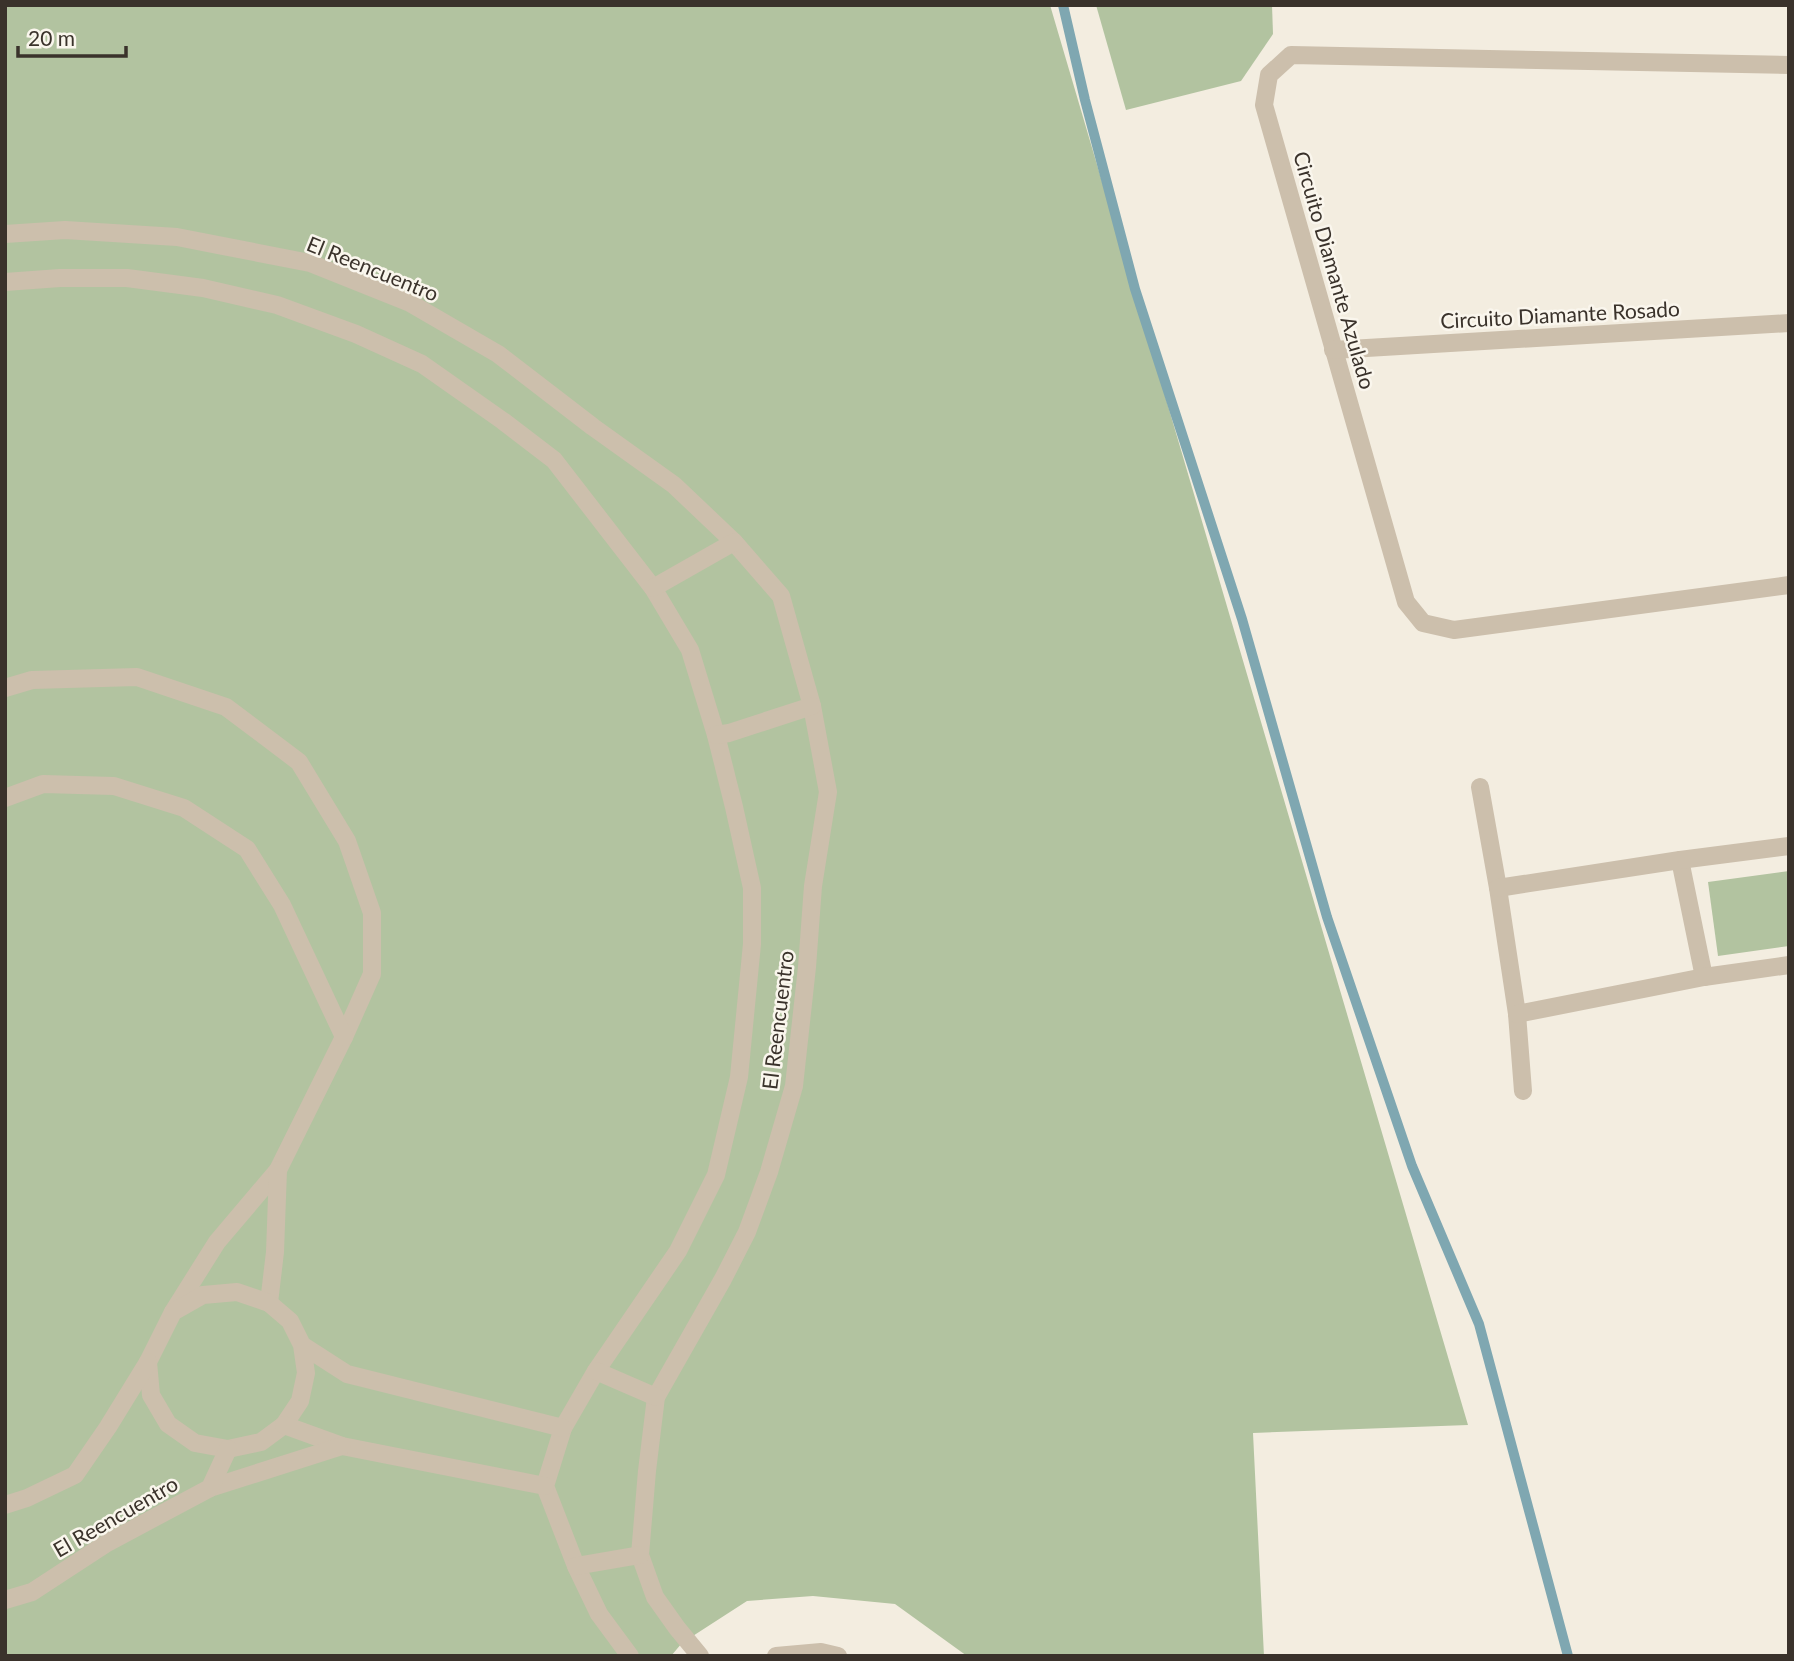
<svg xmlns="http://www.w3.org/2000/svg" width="1794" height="1661" font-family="Lato,sans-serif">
  <rect width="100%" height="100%" fill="#f3ede0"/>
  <!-- green -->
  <g fill="#b2c3a0">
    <polygon points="5,5 1050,5 1468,1425 1253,1433 1264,1656 967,1656 895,1604 813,1596 747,1601 682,1643 671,1656 5,1656"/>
    <polygon points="1096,5 1272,5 1273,34 1241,81 1126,110"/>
    <polygon points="1789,871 1789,946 1718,956 1708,882"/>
  </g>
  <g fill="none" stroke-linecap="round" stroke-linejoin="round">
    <!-- stream -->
    <polyline stroke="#7fa7b1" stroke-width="10" points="1063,5 1085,100 1135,289 1242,619 1327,917 1412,1166 1479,1324 1568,1656"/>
    <!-- minor -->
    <g stroke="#ccbfac" stroke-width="18">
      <polyline points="1789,65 1291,55 1269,75 1264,105 1406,602 1423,623 1454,630 1789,585"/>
      <polyline points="5,234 65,230 177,237 310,263 410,303 498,354 593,427 674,485 734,542 781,596 812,706 828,792 813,886 807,967 794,1086 769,1172 747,1232 723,1279 656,1397 647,1471 640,1555 655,1597 677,1628 700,1656"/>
      <polyline points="5,282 60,278 127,278 203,288 277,305 356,334 422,364 503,421 554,460 653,588 690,650 716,735 734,807 752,888 752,944 739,1077 716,1175 678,1251 596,1371 563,1428 545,1486 576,1566 599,1614 630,1656"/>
      <polyline points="1333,350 1789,323"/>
      <polyline points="653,588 734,542"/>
      <polyline points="5,688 32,680 137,677 226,707 299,762 347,841 372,913 372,974 344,1037 278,1170 217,1242 173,1312"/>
      <polyline points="716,735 729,733 812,706"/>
      <polyline points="1480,787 1498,888 1517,1014 1523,1091"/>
      <polyline points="5,798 43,784 114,786 184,808 247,849 282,905 344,1037"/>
      <polyline points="1680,860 1704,977"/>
      <polyline points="1498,888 1680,860 1789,846"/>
      <polyline points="1517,1014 1704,977 1789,965"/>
      <polyline points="269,1303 275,1252 278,1170"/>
      <polyline points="302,1345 306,1373 300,1401 284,1425 261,1442 228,1449 195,1443 168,1424 151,1395 148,1362 173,1312 203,1295 237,1292 269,1303 290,1321 302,1345 347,1374 563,1428"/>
      <polyline points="596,1371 656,1397"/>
      <polyline points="284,1425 342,1446 545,1486"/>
      <polyline points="210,1488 342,1446"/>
      <polyline points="5,1505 27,1498 75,1475 108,1427 148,1362"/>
      <polyline points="576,1566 640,1555"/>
      <polyline points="5,1600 32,1592 107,1543 210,1488 228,1449"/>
      <polyline points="776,1656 821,1652 838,1656"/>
    </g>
  </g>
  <g text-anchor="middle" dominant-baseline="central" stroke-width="5" stroke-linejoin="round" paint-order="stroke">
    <!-- street labels -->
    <g font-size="21" fill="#3a322b" stroke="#faf6ed">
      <text transform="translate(373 268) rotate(22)">El Reencuentro</text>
      <text transform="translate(1335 270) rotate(74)">Circuito Diamante Azulado</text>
      <text transform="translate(1560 314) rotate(-3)">Circuito Diamante Rosado</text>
      <text transform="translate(777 1020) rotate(-83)">El Reencuentro</text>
      <text transform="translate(115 1516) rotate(-30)">El Reencuentro</text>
    </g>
  </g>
  <!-- border -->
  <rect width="1794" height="1661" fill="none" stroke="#3a322b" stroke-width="14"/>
  <!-- scale -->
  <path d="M18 46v10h108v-10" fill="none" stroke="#3a322b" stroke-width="3.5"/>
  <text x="28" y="46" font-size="21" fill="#3a322b" stroke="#faf6ed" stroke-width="5" paint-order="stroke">20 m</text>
</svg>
